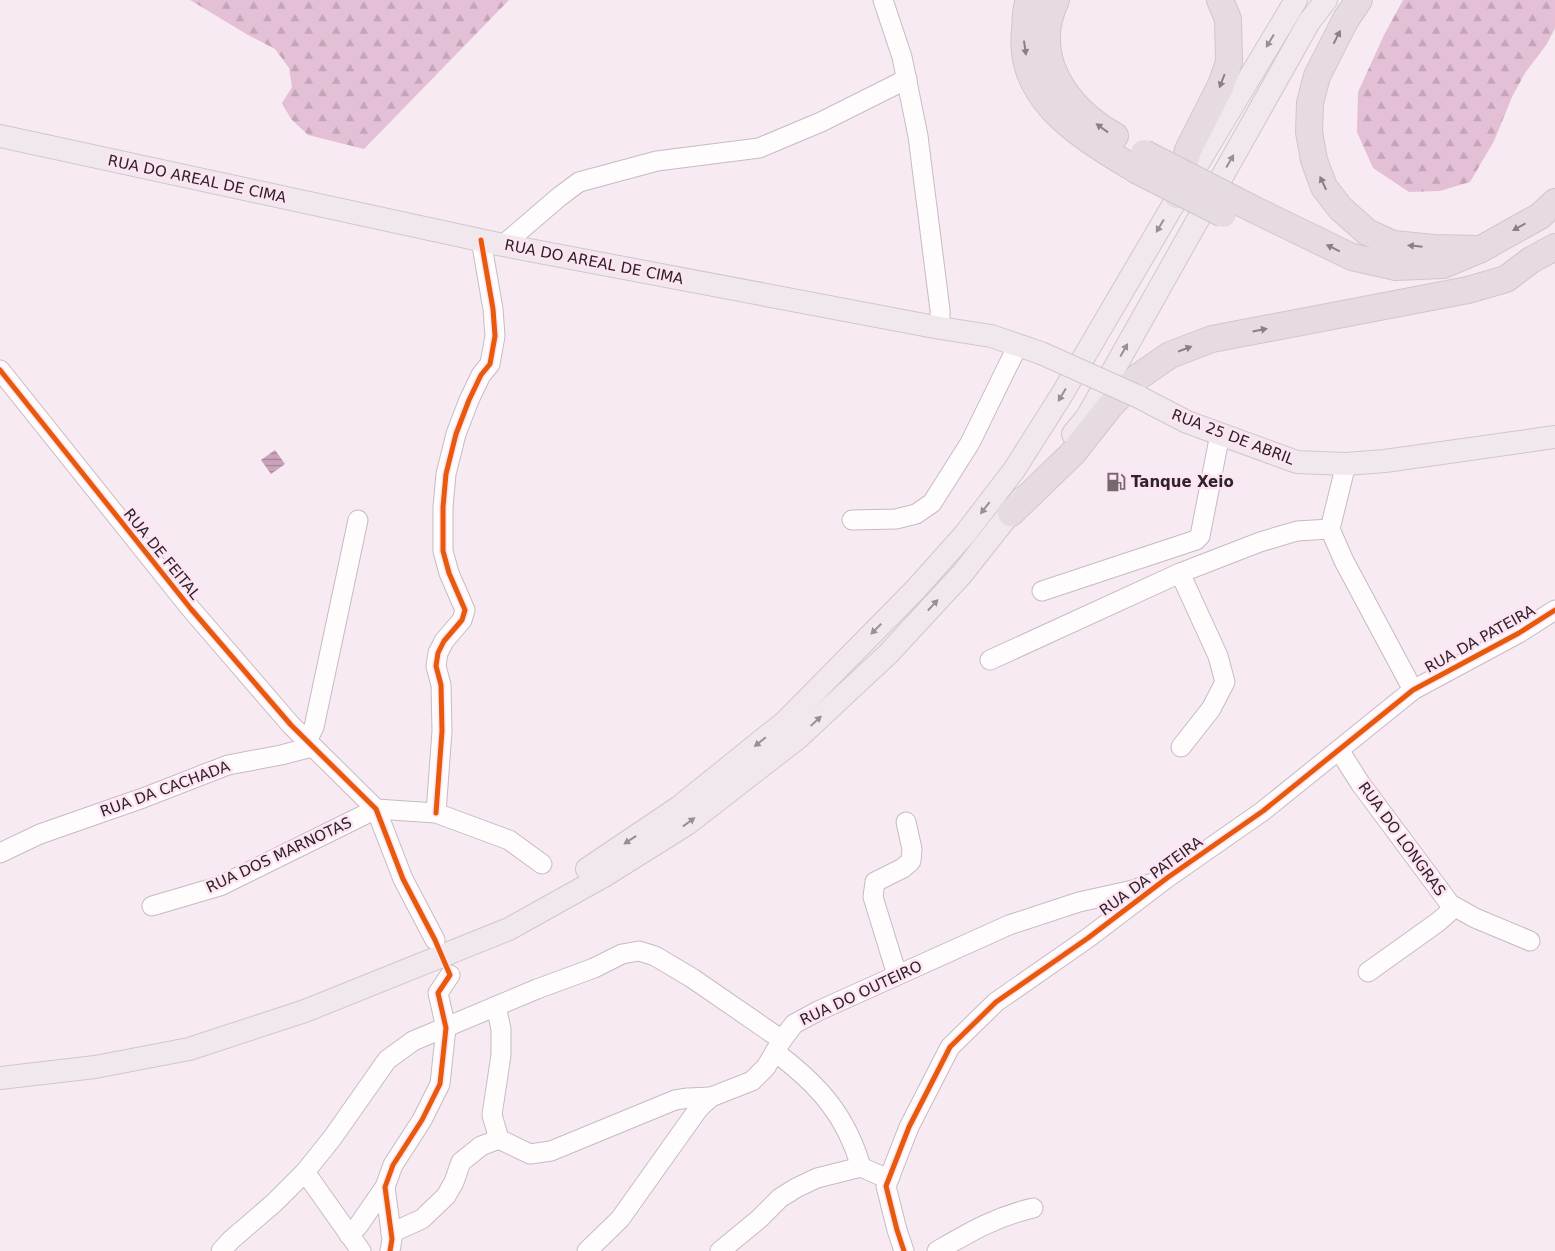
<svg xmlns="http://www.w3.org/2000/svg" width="1555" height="1251" font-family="'DejaVu Sans',sans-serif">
  <defs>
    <pattern id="forest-firs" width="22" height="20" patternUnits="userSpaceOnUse" patternTransform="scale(1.25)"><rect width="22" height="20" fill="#e3c0d5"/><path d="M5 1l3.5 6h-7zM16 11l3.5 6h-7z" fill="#c3a5b7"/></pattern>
    <pattern id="water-rules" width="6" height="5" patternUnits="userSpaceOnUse" patternTransform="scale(1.25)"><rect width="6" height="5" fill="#caa3bb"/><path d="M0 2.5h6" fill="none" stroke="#a48498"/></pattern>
  </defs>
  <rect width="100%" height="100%" fill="#f8eaf2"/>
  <!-- forest -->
  <g fill="url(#forest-firs)">
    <polygon points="190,0 509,0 364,149 308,135 291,119 282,103 292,87 289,68 275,49 248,35"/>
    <polygon points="1403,0 1555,0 1555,28 1547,44 1525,73 1512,97 1494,141 1470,182 1440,191 1409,192 1373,168 1357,132 1358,92 1384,35"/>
  </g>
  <!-- water -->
  <polygon fill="url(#water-rules)" points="275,450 285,464 271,474 261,460"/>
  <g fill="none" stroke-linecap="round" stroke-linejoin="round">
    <defs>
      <g id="minor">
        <polyline points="883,0 902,57 918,136 940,310 940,328"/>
        <polyline points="503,245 559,197 579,182 657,161 759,148 821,122 907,79"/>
        <polyline points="0,370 191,609 291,725 376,809 403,879 435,940"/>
        <polyline points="1346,464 1330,529 1344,561 1413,690"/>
        <polyline points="852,520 896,519 916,514 932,503 970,443 1018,345"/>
        <polyline points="1180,573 1218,656 1225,682 1211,709 1181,747"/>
        <polyline points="1042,591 1196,540 1200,536 1220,434"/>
        <polyline points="990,660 1180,573 1260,542 1297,531 1330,529"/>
        <polyline points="307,741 314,727 358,520"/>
        <polyline points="1339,750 1360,783 1450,904 1475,918 1530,941"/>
        <polyline points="436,813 442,731 441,685 436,666 438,653 444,641 462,620 465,610 449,573 443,551 443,507 446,474 456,434 469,400 481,375 490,364 495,336 493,309 481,240"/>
        <polyline points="0,853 40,834 143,798 228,765 281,755 312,747"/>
        <polyline points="152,906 220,886 376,809 436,813 509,840 542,864"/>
        <polyline points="1368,972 1438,922 1455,907"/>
        <polyline points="897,975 873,897 875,882 903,868 911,861 912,849 906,822"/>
        <polyline points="496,1006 501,1029 501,1055 492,1115 499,1139 530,1154 551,1151 675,1100 688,1098 711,1097"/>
        <path d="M775,1052c43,32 71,63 86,115"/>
        <polyline points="305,1172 361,1251"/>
        <polyline points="391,1233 422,1219 446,1196 454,1182 461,1162 481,1146 499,1139"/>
        <polyline points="349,1235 358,1226 385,1187"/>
        <polyline points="221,1251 231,1240 274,1203 305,1172 333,1137 387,1060 413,1041 537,989 594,968 622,954 639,951 655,956 692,978 782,1040"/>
        <polyline points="390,1251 392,1239 385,1187 393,1165 422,1120 440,1084 446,1028 438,993 450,975"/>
        <polyline points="587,1251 620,1219 699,1108 711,1097 752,1081 766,1067 782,1040 794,1024 818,1011 1009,925 1079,902 1133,890 1153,883"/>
        <polyline points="720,1251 759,1219 780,1198 796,1188 817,1178 861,1167 879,1175 890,1177"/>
        <polyline points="904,1251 897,1230 886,1186 909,1127 950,1047 996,1002 1088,938 1167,878 1263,811 1413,690 1519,633 1555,610"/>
        <path d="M937,1251c33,-19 58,-34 96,-43"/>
      </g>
      <g id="major">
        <polyline points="0,136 503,245 940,328 991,336 1041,353"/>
        <polyline points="1137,396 1187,422 1297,462 1346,464 1385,461 1555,437"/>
        <polyline points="1073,434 1087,417 1309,22 1326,0"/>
        <polyline points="587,869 679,807 786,721 915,590 965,534 1014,470 1061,396 1176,200 1296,0"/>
        <polyline points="0,1078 95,1067 189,1049 305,1011 509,929 604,876 687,824 798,738 888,654 962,574 1022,498"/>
      </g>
      <g id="highway">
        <path d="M1029,0c-4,9 -3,20 -4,30 -8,72 60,108 111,140"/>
        <path d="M1056,0c-27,57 10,108 59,136"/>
        <polyline points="1359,0 1346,19 1317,76 1310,103 1309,132 1314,160 1324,187 1340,208 1367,232 1393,244 1434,248 1481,249"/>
        <polyline points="1177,195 1188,150 1221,85 1229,62 1228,19 1220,0"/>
        <polyline points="1255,210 1352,257 1396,267 1443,265 1481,249 1540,216 1555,202"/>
        <polyline points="1011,513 1073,453 1110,406 1138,377 1170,355 1212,339 1468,290 1506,279 1531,260 1555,247"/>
      </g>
    </defs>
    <!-- minor casing -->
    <use href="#minor" stroke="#c6bbc2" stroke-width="21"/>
    <!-- major casing -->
    <use href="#major" stroke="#cec8cb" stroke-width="24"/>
    <!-- highway casing -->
    <use href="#highway" stroke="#cec8cb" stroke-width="28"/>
    <!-- minor -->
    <use href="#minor" stroke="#fefcfd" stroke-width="19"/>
    <!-- major -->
    <use href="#major" stroke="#f0e8ed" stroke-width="22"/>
    <!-- highway -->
    <use href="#highway" stroke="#e6dbe2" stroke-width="26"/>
    <defs>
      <polyline id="major-bridge" points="1041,353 1137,396"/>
      <g id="highway-bridge">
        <polyline points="1144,153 1255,210"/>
        <polyline points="1136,170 1223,214"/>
      </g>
    </defs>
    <!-- major-bridge casing -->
    <use href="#major-bridge" stroke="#cec8cb" stroke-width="24" stroke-linecap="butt"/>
    <!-- highway-bridge casing -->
    <use href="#highway-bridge" stroke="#cec8cb" stroke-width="28" stroke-linecap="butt"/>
    <!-- major-bridge -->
    <use href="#major-bridge" stroke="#f0e8ed" stroke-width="22"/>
    <!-- highway-bridge -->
    <use href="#highway-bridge" stroke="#e6dbe2" stroke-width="26"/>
    <defs>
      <g id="cycleway">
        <polyline points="0,370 191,609 291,725 376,809 403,879 435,940 450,975 438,993 446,1028 440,1084 422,1120 393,1165 385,1187 392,1239 390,1251"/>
        <polyline points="436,813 442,731 441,685 436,666 438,653 444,641 462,620 465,610 449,573 443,551 443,507 446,474 456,434 469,400 481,375 490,364 495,336 493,309 481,240"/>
        <polyline points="904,1251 897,1230 886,1186 909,1127 950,1047 996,1002 1088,938 1167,878 1263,811 1413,690 1519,633 1555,610"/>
      </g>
    </defs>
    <!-- cycleway casing -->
    <use href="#cycleway" stroke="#fee4f3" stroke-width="8"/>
    <!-- cycleway -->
    <use href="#cycleway" stroke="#e8590c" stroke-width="5"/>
  </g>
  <!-- one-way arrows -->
  <defs><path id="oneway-solid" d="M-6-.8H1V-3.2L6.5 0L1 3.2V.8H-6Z" transform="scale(1.25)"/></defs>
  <g fill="#8a7f86">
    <use href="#oneway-solid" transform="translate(1337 37) rotate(-63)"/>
    <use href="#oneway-solid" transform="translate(1025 48) rotate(82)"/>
    <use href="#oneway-solid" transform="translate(1222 81) rotate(111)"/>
    <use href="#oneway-solid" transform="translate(1102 128) rotate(-144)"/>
    <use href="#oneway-solid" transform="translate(1323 183) rotate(-115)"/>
    <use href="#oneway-solid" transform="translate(1519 227) rotate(151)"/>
    <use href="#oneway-solid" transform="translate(1415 246) rotate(-174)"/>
    <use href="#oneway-solid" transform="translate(1333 248) rotate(-154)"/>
    <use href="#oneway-solid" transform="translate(1260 330) rotate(-11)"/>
    <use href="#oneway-solid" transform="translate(1185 349) rotate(-21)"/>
  </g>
  <g fill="#988f95">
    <use href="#oneway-solid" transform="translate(1270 41) rotate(121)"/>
    <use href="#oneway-solid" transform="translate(1230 161) rotate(-60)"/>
    <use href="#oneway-solid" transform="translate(1160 226) rotate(121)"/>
    <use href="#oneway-solid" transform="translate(1124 350) rotate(-61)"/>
    <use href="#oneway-solid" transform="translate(1062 395) rotate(121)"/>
    <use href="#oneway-solid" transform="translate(985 508) rotate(128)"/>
    <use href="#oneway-solid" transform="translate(933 605) rotate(-47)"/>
    <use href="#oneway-solid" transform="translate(876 629) rotate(135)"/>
    <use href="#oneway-solid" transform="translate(816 721) rotate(-43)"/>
    <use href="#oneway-solid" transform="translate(760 742) rotate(141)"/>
    <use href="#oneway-solid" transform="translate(689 822) rotate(-36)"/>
    <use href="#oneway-solid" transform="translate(630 840) rotate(146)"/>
  </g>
  <!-- icons -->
  <defs>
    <symbol id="fuel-bare" viewBox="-9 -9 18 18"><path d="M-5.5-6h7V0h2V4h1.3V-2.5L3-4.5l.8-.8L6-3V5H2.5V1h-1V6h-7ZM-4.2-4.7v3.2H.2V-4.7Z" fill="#74696f" stroke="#fee4f3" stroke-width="2.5" paint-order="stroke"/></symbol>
  </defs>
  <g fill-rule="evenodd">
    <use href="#fuel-bare" x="1102" y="468" width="28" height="28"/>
  </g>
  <g text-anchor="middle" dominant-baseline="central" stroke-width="5" stroke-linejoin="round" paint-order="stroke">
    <!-- street labels -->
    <g font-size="15" fill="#2d2329" stroke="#fee4f3">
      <text transform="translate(197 179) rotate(12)">RUA DO AREAL DE CIMA</text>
      <text transform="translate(594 262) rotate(11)">RUA DO AREAL DE CIMA</text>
      <text transform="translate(1233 437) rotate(21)">RUA 25 DE ABRIL</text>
      <text transform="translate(162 554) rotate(51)">RUA DE FEITAL</text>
      <text transform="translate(1480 639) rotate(-29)">RUA DA PATEIRA</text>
      <text transform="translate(165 789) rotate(-20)">RUA DA CACHADA</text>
      <text transform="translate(1402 839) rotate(54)">RUA DO LONGRAS</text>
      <text transform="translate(279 855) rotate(-25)">RUA DOS MARNOTAS</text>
      <text transform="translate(1151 876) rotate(-36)">RUA DA PATEIRA</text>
      <text transform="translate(861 993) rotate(-25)">RUA DO OUTEIRO</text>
    </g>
    <!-- poi labels -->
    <g font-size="15" font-weight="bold" fill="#2d2329" stroke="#fee4f3" text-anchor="start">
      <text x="1131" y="482">Tanque Xeio</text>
    </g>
  </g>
</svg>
